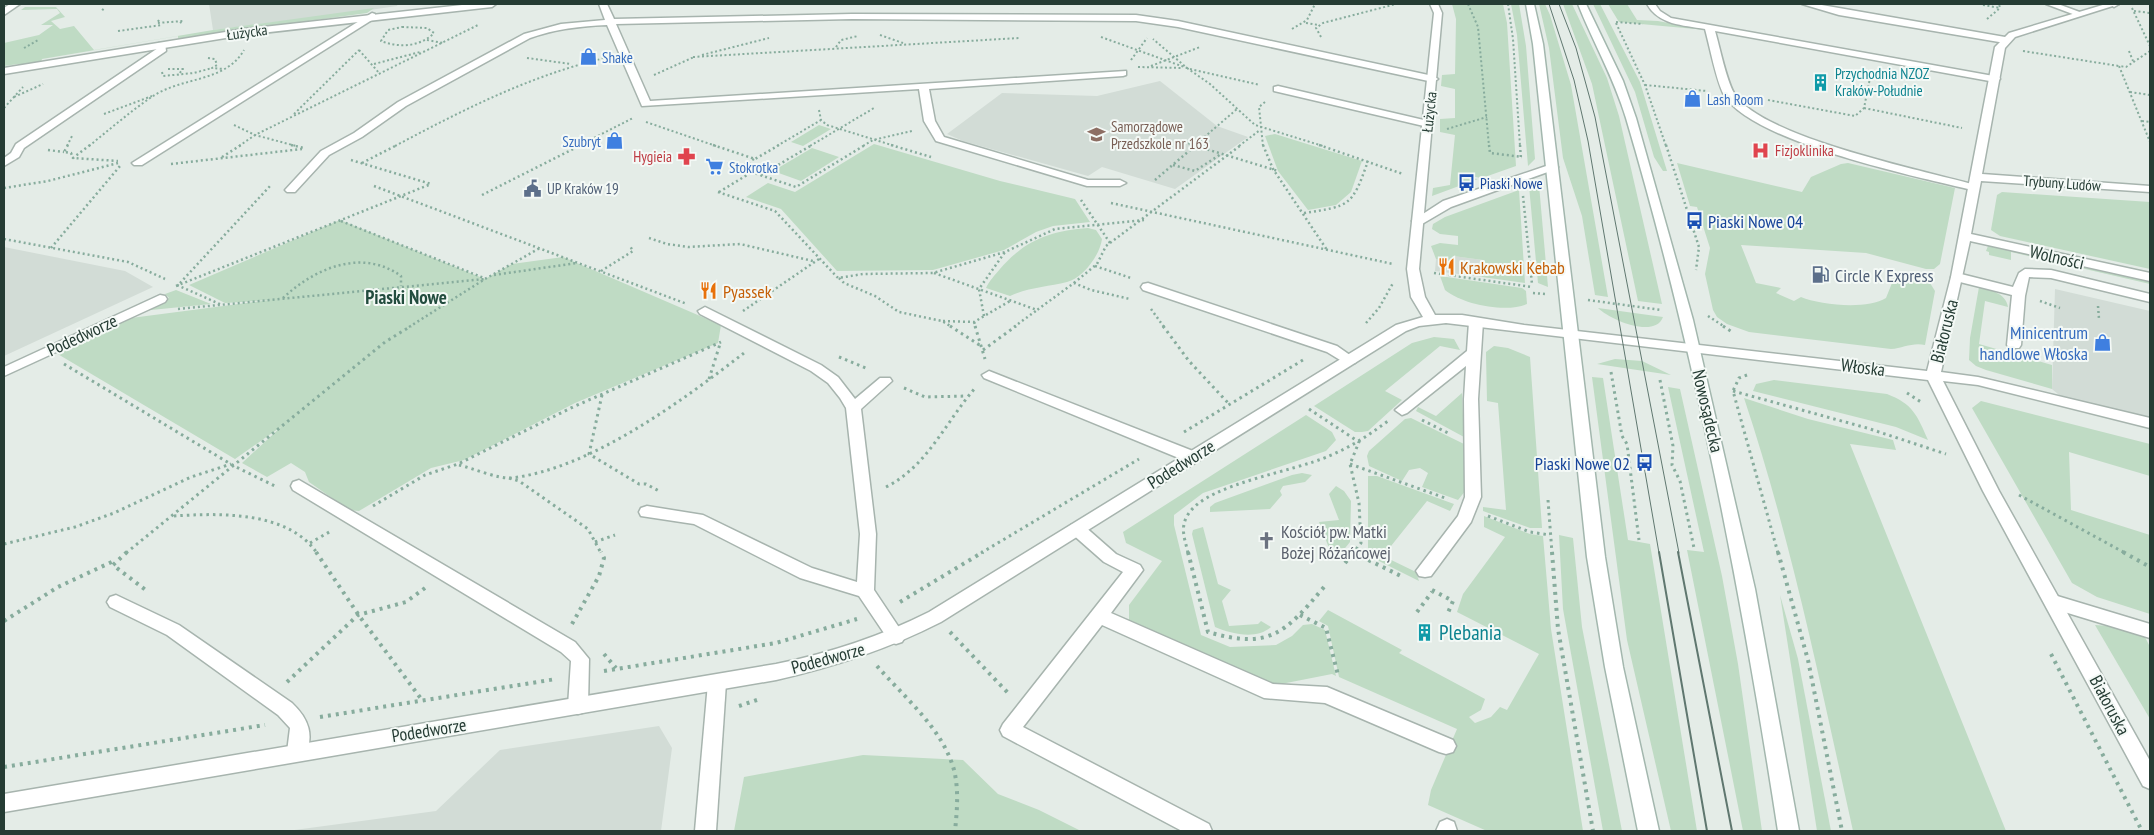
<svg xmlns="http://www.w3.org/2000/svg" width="2154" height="835" font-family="'PT Sans Narrow',sans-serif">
  <rect width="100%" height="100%" fill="#e4ece7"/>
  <!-- built -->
  <g fill="#d2dcd6">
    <polygon points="209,4 398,4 397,6 363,11 213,30"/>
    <polygon points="1160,81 1217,126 1248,137 1175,189 1102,167 1088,176 963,141 947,134 1002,93 1097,96"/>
    <polygon points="4,247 125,271 153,287 4,356"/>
    <polygon points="1453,256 1483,260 1482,277 1435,271 1436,259 1452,262"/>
    <polygon points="2055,289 2150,311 2150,421 2064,399 2052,389"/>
    <polygon points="659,726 672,748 661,831 287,831 436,811 500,750"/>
  </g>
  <!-- green -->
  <g fill="#bfdbc4">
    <polygon points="1452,4 1503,4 1507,23 1516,166 1482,178 1462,175 1462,177 1478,179 1432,196 1433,188 1450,185 1455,135 1440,132 1440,119 1455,118 1455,89 1441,86 1442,75 1455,74 1456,19"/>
    <polygon points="1511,4 1519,4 1526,46 1535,159 1528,166 1517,35"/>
    <polygon points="1539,4 1545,4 1550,15 1571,85 1608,297 1595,295 1582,216 1563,158 1549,48"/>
    <polygon points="1563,4 1572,4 1607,78 1619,116 1662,304 1638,301 1592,84"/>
    <polygon points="1593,4 1600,4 1640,82 1667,171 1663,171 1654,157 1635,92"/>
    <polygon points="1608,4 1627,4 1637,20 1658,21 1706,30 1619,22"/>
    <polygon points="25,7 56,7 65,17 51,21 60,29 74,26 94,50 213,30 374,8 367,13 178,39 178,36 42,59 41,62 17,66 18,64 4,66 4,43 39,35 53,25 41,25 60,13 57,9 21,10"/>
    <polygon points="819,125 831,129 803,146 791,142"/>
    <polygon points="1275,134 1362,161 1351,192 1336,205 1308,210 1278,171 1265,136"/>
    <polygon points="874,144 1000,181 1075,199 1090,222 1053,226 1036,232 1004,250 933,270 837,271 781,209 746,197 768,183 795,192"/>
    <polygon points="812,148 839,157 801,181 773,171"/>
    <path d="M1677,163l125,29 9,-15 30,-13 7,-1 107,25 -15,76 -6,5h-8l-60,-16 -125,-8 15,38 25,5 -5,5 18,8 7,-4c19,8 66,13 85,1l8,-20 3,-2 33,7 5,8 -10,54c-12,-3 -22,3 -34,4l-142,-17 -22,-8 -10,-7 -4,-7 -8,-36 5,-26 -13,-41 -7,-1z"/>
    <polygon points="1539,185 1548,287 1538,283 1529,186"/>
    <polygon points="1519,190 1525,283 1482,277 1483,260 1453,256 1452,262 1436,259 1431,246 1440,243 1458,245 1458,236 1440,234 1432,229 1433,224 1445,217"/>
    <polygon points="2002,192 2150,202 2150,269 2000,236 1991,230 1997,195"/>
    <polygon points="340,220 485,279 512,264 563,257 721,325 718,343 575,403 464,460 431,468 359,511 349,510 309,482 305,472 291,463 267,477 242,463 282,426 235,459 56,353 131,318 270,300 225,303 189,285"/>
    <path d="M1088,228l8,2 6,9c-2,16 -19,39 -35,43 -19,5 -38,5 -57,14l-24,-8c3,-7 9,-13 14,-19 25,-29 50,-38 88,-41z"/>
    <polygon points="1988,246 2150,281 2150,284 2011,252 2011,260 1989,255 1989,252 1986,251"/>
    <path d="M1440,276l82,12 4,3 1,13c-20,9 -64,1 -82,-14z"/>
    <path d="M1979,287c11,3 27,6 29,20l-23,-6 -6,43 73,21v24l-66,-19 -10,-4 -7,-6 1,-22z"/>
    <polygon points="176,290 211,304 141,311 169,298 165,294"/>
    <path d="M1598,308l65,9c-8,22 -53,3 -65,-9z"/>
    <polygon points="1434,337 1454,339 1460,350 1440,346 1385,391 1402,400 1368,431 1362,432 1355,432 1314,406 1412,343"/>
    <polygon points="1494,346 1508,348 1530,357 1542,528 1530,528 1483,511 1483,507 1506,510 1498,403 1487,401 1486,355 1486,352"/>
    <polygon points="1615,359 1642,361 1671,375 1597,364"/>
    <polygon points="1592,377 1603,378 1628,540 1650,544 1697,831 1671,831 1627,640"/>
    <path d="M1774,380l113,14c26,10 30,21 41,46l-32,-13 -143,-36 3,-7z"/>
    <polygon points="1668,387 1680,389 1722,576 1738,664 1762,831 1743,831 1687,550 1704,552"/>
    <polygon points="1462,393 1464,437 1416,411 1418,407 1436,416"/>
    <path d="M1744,398l64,21 85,21 3,10 -46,-6 156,387h-153c-32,-145 -62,-292 -109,-433z"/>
    <polygon points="1981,401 2150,444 2150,476 2069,452 2071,510 2150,535 2150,614 2097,597 2072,583 1972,408"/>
    <polygon points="1306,415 1332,432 1336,440 1326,451 1203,493 1174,515 1174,525 1201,635 1230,647 1276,645 1292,636 1303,625 1312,624 1325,630 1336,676 1332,674 1276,685 1129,620 1129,605 1162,561 1126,543 1123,532"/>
    <polygon points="1411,418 1464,444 1466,490 1458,500 1422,487 1428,473 1420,468 1409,470 1402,481 1369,466 1367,456 1369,451 1405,419"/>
    <polygon points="1302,473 1312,475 1305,482 1283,486 1280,491 1282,495 1270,509 1210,512 1210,507 1215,503 1292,475"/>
    <polygon points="1368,476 1377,476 1454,504 1450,511 1427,501 1383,556 1416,572 1419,581 1371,557 1368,552"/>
    <polygon points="1336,486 1344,491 1351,501 1350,542 1337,558 1332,556 1319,522 1339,520 1329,494"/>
    <polygon points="1484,516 1530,534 1543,536 1551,629 1583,831 1487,831 1428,805 1431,790 1457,729 1339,677 1328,626 1319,621 1328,610 1402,650 1399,653 1485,699 1481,710 1469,717 1475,723 1491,717 1500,707 1507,710 1539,654 1457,612 1463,594 1505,537 1484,527"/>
    <path d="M1203,527l15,57 13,6 -9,11 7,25 29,-2 3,-3 10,6c-15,13 -39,7 -56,0l-23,-93 1,-4z"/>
    <polygon points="1559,535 1573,538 1582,627 1622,831 1603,831 1563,609"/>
    <polygon points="1780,595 1798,659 1831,831 1817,831"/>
    <polygon points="2095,625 2109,626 2145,637 2150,647 2150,719"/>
    <polygon points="863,755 963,760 998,794 1039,810 1081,831 734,831 744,777"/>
  </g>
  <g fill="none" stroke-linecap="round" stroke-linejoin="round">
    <defs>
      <g id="lane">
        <path d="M599,4h8l7,15 238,-5 284,1 42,6 255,55 5,3 -5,3 -255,-55 -42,-6 -284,-2 -236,5 34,77 476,-30v4l-3,1 -194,13 6,32 9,16 144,43h32l6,3 -6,3h-33l-151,-45 -12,-20 -5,-32 -277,17 -35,-81c-26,1 -52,4 -77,13l-124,68 -44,31 -33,18 -34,37h-8l-2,-2 36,-39 33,-18 44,-31 126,-68 37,-10 44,-4z"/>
        <path d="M1647,4h8l5,7 11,7 328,59 1,2 -5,3 -280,-51c5,17 11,48 19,62 25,44 191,78 242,92l2,2 -6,3c-55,-13 -220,-48 -248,-95 -8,-15 -14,-48 -19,-66 -23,-4 -46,-4 -58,-25z"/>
        <polygon points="1802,4 1816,4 2005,37 2010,40 2005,43 1839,15"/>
        <polygon points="2046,4 2058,4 2085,14 2078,16"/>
        <polygon points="2110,4 2119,4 2114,7"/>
        <polygon points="372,13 375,14 375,18 142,165 134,165 132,163"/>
        <polygon points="159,43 165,43 166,51 24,148 19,157 4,166 4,158 11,153 16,144 158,48"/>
        <polygon points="1278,86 1428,121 1433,124 1428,127 1274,91 1274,87"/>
        <polygon points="1552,164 1558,167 1556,169 1451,207 1422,224 1414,224 1412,221 1443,201"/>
        <polygon points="2025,269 2051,270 2150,294 2150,302 2051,278 2029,277 2025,296 2021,345 2019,348 2009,348 2007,345 2012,295 1952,280 1951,277 1957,273 2013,287 2019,273"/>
        <polygon points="1148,283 1337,346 1357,360 1355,363 1345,363 1327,352 1143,290 1141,287 1143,284"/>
        <polygon points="160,295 165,296 167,299 165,302 4,376 4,367"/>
        <polygon points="705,307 821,365 838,377 855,399 880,378 890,378 892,381 861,409 876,534 874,590 902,632 905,637 902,642 896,644 890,642 859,596 800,578 694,524 641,516 639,512 641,508 647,506 703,515 812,568 857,582 860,534 846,408 840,398 828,383 811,371 700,314 698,311"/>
        <polygon points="1476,318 1483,322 1478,399 1481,497 1471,522 1431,576 1425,577 1419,576 1416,571 1458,516 1465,497 1464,399 1466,366 1407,413 1402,415 1395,410 1467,351 1469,322"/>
        <polygon points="989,371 1198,453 1200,457 1198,461 1186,461 984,378 982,375"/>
        <polygon points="299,480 575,642 589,659 588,706 585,712 578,714 571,712 568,706 571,661 561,652 293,490 291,486 293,482"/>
        <polygon points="1077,523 1083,525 1116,554 1140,565 1143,570 1111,613 1273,684 1327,687 1453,740 1456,746 1453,752 1446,754 1439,752 1325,703 1264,698 1102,625 1023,727 1209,824 1212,831 1182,831 1003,736 1000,730 1003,724 1123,572 1104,562 1071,533 1069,529 1071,525"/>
        <path d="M116,595l63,30 113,78c17,16 23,33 12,55l-7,3 -7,-3 -3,-6 3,-24 -12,-13 -111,-80 -57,-28 -3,-5 3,-5z"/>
        <polygon points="2054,595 2150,624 2150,638 2048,607 2045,602 2048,597"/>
        <polygon points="717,675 724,678 726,683 716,831 695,831 708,683 710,678"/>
        <polygon points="1447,819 1454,822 1457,831 1436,831 1440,822"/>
      </g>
      <g id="street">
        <polygon points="10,4 20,4 4,15 4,8"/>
        <polygon points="471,4 496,4 492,7 244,35 4,74 4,68 244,29"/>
        <path d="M1430,4h8l4,9 -23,256 6,28 10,18h27l62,10 403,46 24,-94 44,-230 14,-14 97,-29h13l-104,33 -10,11 -23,126 168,12v6l-169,-11 -10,53 179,39v8l-180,-40 -29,131 37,5 172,41v10l-172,-43 -35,-4 56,110 151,270v28l-7,-3 -160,-295 -55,-111 -482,-57 -27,3 -13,5 -465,291c-53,27 -107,45 -165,58l-772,132v-18l772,-130c54,-11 103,-27 153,-52l467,-287 27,-8 -12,-20 -4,-28 27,-256z"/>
      </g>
      <g id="secondary">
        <polygon points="1526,4 1534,4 1543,44 1605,557 1623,667 1659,831 1638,831 1605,667 1587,557 1533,44"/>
        <path d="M1578,4h8l37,77 13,37 57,202 62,269 44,242h-21c-37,-240 -83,-480 -152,-713 -12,-40 -33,-76 -48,-114z"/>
      </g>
    </defs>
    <!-- lane casing -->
    <use href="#lane" stroke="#a7b4ae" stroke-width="3"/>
    <!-- street casing -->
    <use href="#street" stroke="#a7b4ae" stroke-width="3"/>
    <!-- secondary casing -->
    <use href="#secondary" stroke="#a3b7ae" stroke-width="3"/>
    <!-- path-far3 -->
    <g stroke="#87ac9d" stroke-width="2" stroke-dasharray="2 2.5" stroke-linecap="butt">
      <polyline points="1468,4 1478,27 1489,146"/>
      <polyline points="1508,4 1513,39 1520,146"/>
      <polyline points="1983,5 2000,8"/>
      <polyline points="2132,8 2150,46"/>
      <polyline points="102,9 105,11"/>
      <polyline points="2134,11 2150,13"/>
      <polyline points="1987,19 2000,8 1999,4"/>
      <polyline points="159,20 157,23 183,21 180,23"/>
      <polyline points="1616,22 1643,24"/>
      <polyline points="1306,23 1319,25"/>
      <polyline points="1616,23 1645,85 1666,146"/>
      <path d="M402,27l25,1 7,5c-14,14 -35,15 -53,8l7,-11z"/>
      <polyline points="1292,29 1307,20 1315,4"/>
      <polyline points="118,31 162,25"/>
      <polyline points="880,35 903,43"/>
      <polyline points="1101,37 1187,68 1153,39"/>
      <polyline points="1321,37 1316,28 1323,23 1396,4"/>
      <polyline points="427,40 443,43"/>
      <polyline points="836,47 841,40 858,36"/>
      <polyline points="24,48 38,40"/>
      <polyline points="359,50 380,74"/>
      <polyline points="2023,51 2119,66"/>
      <polyline points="2129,51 2133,61"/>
      <polyline points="2150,51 2126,67 2119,66 2150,142"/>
      <polyline points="702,55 769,38"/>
      <polyline points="693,57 1019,38"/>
      <polyline points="208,58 215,59 217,65 212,68 224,69"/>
      <polyline points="527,58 571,64"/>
      <polyline points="1131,60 1147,38"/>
      <polyline points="374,64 420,52"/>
      <polyline points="1151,66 1200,47"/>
      <polyline points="1138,67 1182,68"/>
      <polyline points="1187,68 1210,84 1255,125 1323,146"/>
      <polyline points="168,69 183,69 178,75"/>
      <polyline points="1190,69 1260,85"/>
      <polyline points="162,72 163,76 194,73 212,68"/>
      <polyline points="654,75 694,57"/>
      <polyline points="1645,85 1707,91"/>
      <polyline points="2130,92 2150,95"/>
      <polyline points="14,97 43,84"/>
      <polyline points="1768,100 1855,116 1864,108 1871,73"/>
      <polyline points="4,108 23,87"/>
      <polyline points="1864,108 1962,128"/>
      <polyline points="819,110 821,120 827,125 895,146"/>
      <polyline points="104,114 152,96"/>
      <polyline points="294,114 359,50"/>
      <polyline points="2142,121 2150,122"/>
      <polyline points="646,122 716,146"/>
      <polyline points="234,125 255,135 296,146"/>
      <polyline points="1447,129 1487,117"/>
      <polyline points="1184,142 1197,146"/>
      <polyline points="67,146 73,134"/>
      <path d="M89,146c21,-17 42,-35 64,-50 29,-19 73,-14 91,-46"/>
      <polyline points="239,146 255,135 478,25"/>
      <path d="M395,146c68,-36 134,-70 210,-88"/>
      <polyline points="578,146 633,118"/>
      <polyline points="777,146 821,120"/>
      <polyline points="810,146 874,108"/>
      <polyline points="863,146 873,140 912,131"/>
      <polyline points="1194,146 1237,109"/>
      <polyline points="1239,146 1260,130"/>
      <polyline points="1263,146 1259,107 1265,102"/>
    </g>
    <!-- path-far2 -->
    <g stroke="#87ac9d" stroke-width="2.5" stroke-dasharray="2 3" stroke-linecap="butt">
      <polyline points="68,145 64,152 71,153 73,158"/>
      <polyline points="90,145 73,158 118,161"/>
      <polyline points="291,145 304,148"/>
      <polyline points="713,145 755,159 779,145"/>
      <polyline points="891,145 931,157"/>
      <polyline points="1193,145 1278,171"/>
      <polyline points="1263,145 1273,169 1327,250"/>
      <polyline points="1319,145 1403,174"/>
      <polyline points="1489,145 1490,153 1522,157"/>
      <polyline points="1520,145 1521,160"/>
      <polyline points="1666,145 1699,247 1696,270"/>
      <polyline points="48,150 64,152"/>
      <polyline points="222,157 241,145"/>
      <polyline points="754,159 739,168 796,187 865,145"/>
      <polyline points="351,160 431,184"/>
      <polyline points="362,163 397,145"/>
      <polyline points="171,164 302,149"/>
      <polyline points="1173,165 1195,171 1221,154"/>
      <polyline points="761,175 812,145"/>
      <polyline points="1155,180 1196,145"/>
      <polyline points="374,186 687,304"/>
      <polyline points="4,188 48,181 118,163"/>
      <polyline points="718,192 775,211 838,278 863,274 933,273 1005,252 1055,229 1144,220"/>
      <polyline points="719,192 752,172"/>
      <polyline points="482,195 581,145"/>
      <polyline points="1523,196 1532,284"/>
      <polyline points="1111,203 1393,264"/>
      <path d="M1304,213c47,-7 48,-7 64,-52"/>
      <polyline points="341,221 484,278"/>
      <polyline points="649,238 667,244 688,247 740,244 813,261"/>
      <polyline points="4,239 128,262 165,279"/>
      <polyline points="1110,243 1241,145"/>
      <polyline points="51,248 120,166"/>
      <polyline points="1095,266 1131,278"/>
      <polyline points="601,271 633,251 630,246"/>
      <polyline points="934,273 1037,310 1074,283 1091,290 1130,299"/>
      <polyline points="1434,273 1532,287"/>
      <polyline points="494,275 577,263"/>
      <polyline points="839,278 844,283 875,296 899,312 942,321 952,327"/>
      <polyline points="180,283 271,185"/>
      <polyline points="1074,283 1097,264 1106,246 1110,243 1081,200"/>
      <polyline points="177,285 222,305"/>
      <polyline points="176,286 431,184"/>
      <polyline points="1533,293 1545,294"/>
      <path d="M283,298c32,-30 79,-50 118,-22v10"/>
      <polyline points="1588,300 1661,310"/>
      <polyline points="2040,301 2060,308"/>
      <polyline points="2098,306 2099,319"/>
      <polyline points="178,309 485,279"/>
      <polyline points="1151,309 1164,327"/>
      <polyline points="743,311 819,259"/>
      <polyline points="984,316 979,289 1005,252"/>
      <polyline points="1708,316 1725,327"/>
      <polyline points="943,321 974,322 1010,301"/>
      <polyline points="974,322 976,327"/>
      <polyline points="1366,323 1379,308 1393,283"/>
      <polyline points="409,327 485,279 540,248"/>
      <polyline points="1014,327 1037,310"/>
    </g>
    <!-- path-far1 -->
    <g stroke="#87ac9d" stroke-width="3" stroke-dasharray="2.5 4" stroke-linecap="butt">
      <polyline points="950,326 981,346"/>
      <polyline points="975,326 985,359"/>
      <polyline points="1163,326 1189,361 1230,405"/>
      <polyline points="1723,326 1732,332"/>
      <polyline points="983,350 1016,326"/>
      <polyline points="839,357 868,369"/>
      <polyline points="64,364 234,466 277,487"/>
      <polyline points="1611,372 1622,436 1627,444 1639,540"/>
      <polyline points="1747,375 1739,378 1733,391 1778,553"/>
      <polyline points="709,379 720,344"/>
      <polyline points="1660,380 1673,446 1672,465 1680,481 1694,548"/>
      <polyline points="904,388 925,397 966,396"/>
      <polyline points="1733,391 1867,428 1946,454"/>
      <polyline points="1907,393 1921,402"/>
      <polyline points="602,395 589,454 639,484 646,484 659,491"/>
      <polyline points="1309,409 1359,442 1350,464 1359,503 1361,543 1353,553"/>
      <polyline points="1422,420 1450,434"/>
      <polyline points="1184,432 1303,360"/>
      <polyline points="1350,464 1448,499"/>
      <path d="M459,465c13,3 39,14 52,13 79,-9 171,-77 233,-125"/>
      <polyline points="509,478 519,481 588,529 601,553"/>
      <path d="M886,487c42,-21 60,-66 90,-100"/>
      <polyline points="2019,495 2125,553"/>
      <polyline points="1548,500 1552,553"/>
      <polyline points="373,506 425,475 458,464 573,407 721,342"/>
      <path d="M174,516c46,-3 114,-5 143,37"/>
      <polyline points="1488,516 1530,532 1550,535"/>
      <polyline points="595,542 615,535"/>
      <polyline points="310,543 331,531"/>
      <polyline points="4,544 75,527 114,513 191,477 231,464"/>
      <polyline points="126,553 385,342 411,326"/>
      <polyline points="981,553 1139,459"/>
      <path d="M1188,553c-3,-14 -9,-26 1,-40 21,-30 104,-41 140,-57 22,-9 40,-21 59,-35"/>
    </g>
    <!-- path -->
    <g stroke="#87ac9d" stroke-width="4" stroke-dasharray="3 5" stroke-linecap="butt">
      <polyline points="127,552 113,565 147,591"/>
      <polyline points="316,552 360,617 422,700"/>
      <path d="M1188,552l20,80c62,18 77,1 116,-45"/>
      <polyline points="1552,552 1558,629 1593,831"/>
      <polyline points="1778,552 1808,660 1842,831"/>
      <polyline points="2123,552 2150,567"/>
      <polyline points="1354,553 1403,577"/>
      <polyline points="1345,563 1354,552"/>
      <polyline points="1432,590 1453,601 1447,615"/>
      <polyline points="900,602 983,552"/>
      <polyline points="1417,612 1432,592"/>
      <polyline points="1300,615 1326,628 1338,675"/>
      <polyline points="4,621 58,587 116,560"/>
      <polyline points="572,624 599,576 604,558 601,552"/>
      <polyline points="950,632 1008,693"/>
      <polyline points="604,654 616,668"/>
      <polyline points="2051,654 2142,831"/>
      <path d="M877,666c27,31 66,63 77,104 5,20 3,41 1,61"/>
      <polyline points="604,671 776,643 857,619"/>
      <polyline points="287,682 358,615 406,602 425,588"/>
      <polyline points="739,706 757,700"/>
      <polyline points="320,717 556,679"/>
      <polyline points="4,767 265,725"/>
    </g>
    <!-- lane -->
    <use href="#lane" fill="#fff" fill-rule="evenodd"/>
    <!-- street -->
    <use href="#street" fill="#fff" fill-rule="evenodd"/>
    <!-- secondary -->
    <use href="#secondary" fill="#fff" fill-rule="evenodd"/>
    <!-- tram-far1 -->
    <g stroke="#5f776f" stroke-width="1">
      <polyline points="1549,4 1574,80 1588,141 1659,553"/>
      <polyline points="1559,4 1576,48 1595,117 1679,553"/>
    </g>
    <!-- tram -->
    <g stroke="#5f776f" stroke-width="2">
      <polyline points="1659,552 1707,831"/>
      <polyline points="1678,552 1732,831"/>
    </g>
  </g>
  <!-- icons -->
  <defs>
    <symbol id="shop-bare" viewBox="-9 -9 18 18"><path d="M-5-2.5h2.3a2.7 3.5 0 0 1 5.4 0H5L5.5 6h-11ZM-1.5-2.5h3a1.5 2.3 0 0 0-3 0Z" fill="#3f7fe0" stroke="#f4f9f6" stroke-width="2.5" paint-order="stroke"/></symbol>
    <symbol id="building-bare" viewBox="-9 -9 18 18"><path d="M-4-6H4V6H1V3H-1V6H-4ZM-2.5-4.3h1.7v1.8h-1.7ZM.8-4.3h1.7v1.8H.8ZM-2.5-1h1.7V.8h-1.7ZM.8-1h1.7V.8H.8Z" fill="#0f9aa8" stroke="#f4f9f6" stroke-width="2.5" paint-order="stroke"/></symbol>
    <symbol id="school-bare" viewBox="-9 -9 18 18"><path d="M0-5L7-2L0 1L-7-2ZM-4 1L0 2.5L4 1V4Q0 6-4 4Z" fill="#8d6e63" stroke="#f4f9f6" stroke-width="2.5" paint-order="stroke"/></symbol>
    <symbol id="hospital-bare" viewBox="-9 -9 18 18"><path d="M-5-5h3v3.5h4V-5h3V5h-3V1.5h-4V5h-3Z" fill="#e0444e" stroke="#f4f9f6" stroke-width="2.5" paint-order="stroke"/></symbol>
    <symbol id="pharmacy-bare" viewBox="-9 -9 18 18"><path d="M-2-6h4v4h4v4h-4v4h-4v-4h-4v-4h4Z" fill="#e0444e" stroke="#f4f9f6" stroke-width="2.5" paint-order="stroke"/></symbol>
    <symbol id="supermarket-bare" viewBox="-9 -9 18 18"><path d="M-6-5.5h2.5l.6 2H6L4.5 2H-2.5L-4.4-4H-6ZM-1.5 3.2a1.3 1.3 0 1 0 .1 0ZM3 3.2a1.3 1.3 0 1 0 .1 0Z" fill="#3f7fe0" stroke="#f4f9f6" stroke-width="2.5" paint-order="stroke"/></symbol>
    <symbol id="bus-bare" viewBox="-9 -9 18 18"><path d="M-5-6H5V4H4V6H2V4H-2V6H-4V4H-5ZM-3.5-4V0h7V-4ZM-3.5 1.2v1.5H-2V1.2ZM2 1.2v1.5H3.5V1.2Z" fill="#1a4fb4" stroke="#f4f9f6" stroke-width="2.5" paint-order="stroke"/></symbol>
    <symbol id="civic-bare" viewBox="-9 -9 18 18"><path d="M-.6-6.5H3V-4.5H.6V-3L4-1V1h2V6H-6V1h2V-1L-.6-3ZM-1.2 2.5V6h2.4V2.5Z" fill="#5c6f8a" stroke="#f4f9f6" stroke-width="2.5" paint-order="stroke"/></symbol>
    <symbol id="restaurant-bare" viewBox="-9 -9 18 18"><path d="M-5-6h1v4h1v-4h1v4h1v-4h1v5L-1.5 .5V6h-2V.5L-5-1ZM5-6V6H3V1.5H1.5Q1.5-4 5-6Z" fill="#e8710a" stroke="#f4f9f6" stroke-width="2.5" paint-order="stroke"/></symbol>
    <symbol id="fuel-bare" viewBox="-9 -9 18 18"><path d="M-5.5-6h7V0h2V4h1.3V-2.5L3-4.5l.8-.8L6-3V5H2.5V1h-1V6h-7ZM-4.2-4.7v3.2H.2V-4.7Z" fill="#5c6f8a" stroke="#f4f9f6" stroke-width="2.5" paint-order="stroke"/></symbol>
    <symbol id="church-bare" viewBox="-9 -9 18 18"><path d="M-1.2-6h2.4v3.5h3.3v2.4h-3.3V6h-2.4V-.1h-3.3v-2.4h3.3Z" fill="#6b7280" stroke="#f4f9f6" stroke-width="2.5" paint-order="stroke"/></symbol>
  </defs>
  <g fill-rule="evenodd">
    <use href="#shop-bare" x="576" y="44" width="25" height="25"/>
    <use href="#building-bare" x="1808" y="70" width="25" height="25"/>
    <use href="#shop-bare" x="1680" y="86" width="25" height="25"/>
    <use href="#school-bare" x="1084" y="122" width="25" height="25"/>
    <use href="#shop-bare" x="602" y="128" width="25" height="25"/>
    <use href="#hospital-bare" x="1748" y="138" width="25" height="25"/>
    <use href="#pharmacy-bare" x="674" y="144" width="25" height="25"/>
    <use href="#supermarket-bare" x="702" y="154" width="25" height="25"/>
    <use href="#bus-bare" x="1454" y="170" width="25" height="25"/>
    <use href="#civic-bare" x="520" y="176" width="25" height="25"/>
    <use href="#bus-bare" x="1682" y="208" width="25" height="25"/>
    <use href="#restaurant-bare" x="1434" y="254" width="25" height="25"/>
    <use href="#fuel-bare" x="1808" y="262" width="25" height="25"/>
    <use href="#restaurant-bare" x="696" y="278" width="25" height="25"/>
    <use href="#shop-bare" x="2090" y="330" width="25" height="25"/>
    <use href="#bus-bare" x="1632" y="450" width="25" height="25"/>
    <use href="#church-bare" x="1254" y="528" width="25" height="25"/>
    <use href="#building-bare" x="1412" y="620" width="25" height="25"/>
  </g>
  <g text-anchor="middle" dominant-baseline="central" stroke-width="4" stroke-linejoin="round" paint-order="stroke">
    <!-- far-street labels -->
    <g font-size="15" fill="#253c34" stroke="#f4f9f6">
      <text transform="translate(247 32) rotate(-8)">Łużycka</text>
      <text transform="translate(1429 112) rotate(-84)">Łużycka</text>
      <text transform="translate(2062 183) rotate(4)">Trybuny Ludów</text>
    </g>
    <!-- far-shop labels -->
    <g font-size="15" fill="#366cbe" stroke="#f4f9f6" text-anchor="start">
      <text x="602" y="57">Shake</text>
      <text x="1707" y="99">Lash Room</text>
      <text x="601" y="141" text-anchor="end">Szubryt</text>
      <text x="729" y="167">Stokrotka</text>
    </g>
    <!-- far-culture labels -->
    <g font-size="15" fill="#0d838f" stroke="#f4f9f6" text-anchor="start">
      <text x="1835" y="73">Przychodnia NZOZ<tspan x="1835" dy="17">Kraków-Południe</tspan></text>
    </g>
    <!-- far-education labels -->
    <g font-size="15" fill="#785e54" stroke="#f4f9f6" text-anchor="start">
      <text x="1111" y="126">Samorządowe<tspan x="1111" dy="17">Przedszkole nr 163</tspan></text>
    </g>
    <!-- far-health labels -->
    <g font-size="15" fill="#be3a42" stroke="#f4f9f6" text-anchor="start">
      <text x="1775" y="150">Fizjoklinika</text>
      <text x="672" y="156" text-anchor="end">Hygieia</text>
    </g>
    <!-- far-transit labels -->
    <g font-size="15" fill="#164399" stroke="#f4f9f6" text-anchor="start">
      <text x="1480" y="183">Piaski Nowe</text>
    </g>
    <!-- far-service labels -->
    <g font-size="15" fill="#4e5e75" stroke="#f4f9f6" text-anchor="start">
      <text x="547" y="188">UP Kraków 19</text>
    </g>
    <!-- transit labels -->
    <g font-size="18" fill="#164399" stroke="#f4f9f6" text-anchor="start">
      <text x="1708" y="221">Piaski Nowe 04</text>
      <text x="1630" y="463" text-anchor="end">Piaski Nowe 02</text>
    </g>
    <!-- street labels -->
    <g font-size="18" fill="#253c34" stroke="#f4f9f6">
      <text transform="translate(2057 257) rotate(13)">Wolności</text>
      <text transform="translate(1944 331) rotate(-76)">Białoruska</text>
      <text transform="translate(82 335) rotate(-25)">Podedworze</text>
      <text transform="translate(1863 367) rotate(7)">Włoska</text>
      <text transform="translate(1708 411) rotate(77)">Nowosądecka</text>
      <text transform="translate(1181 464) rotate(-32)">Podedworze</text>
      <text transform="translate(828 658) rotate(-15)">Podedworze</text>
      <text transform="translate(2110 705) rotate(62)">Białoruska</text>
      <text transform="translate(429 730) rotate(-9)">Podedworze</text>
    </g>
    <!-- food labels -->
    <g font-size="18" fill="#c56008" stroke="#f4f9f6" text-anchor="start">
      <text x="1460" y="267">Krakowski Kebab</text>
      <text x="723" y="291">Pyassek</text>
    </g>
    <!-- service labels -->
    <g font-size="18" fill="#4e5e75" stroke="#f4f9f6" text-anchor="start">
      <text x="1835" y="275">Circle K Express</text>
    </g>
    <!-- shop labels -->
    <g font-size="18" fill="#366cbe" stroke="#f4f9f6" text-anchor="end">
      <text x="2088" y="332">Minicentrum<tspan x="2088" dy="21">handlowe Włoska</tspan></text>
    </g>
    <!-- worship labels -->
    <g font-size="18" fill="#5b616d" stroke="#f4f9f6" text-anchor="start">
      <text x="1281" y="531">Kościół pw. Matki<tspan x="1281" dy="21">Bożej Różańcowej</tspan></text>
    </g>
    <!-- neighbourhood labels -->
    <g font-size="19" font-weight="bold" fill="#224c3e" stroke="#f4f9f6">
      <text x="406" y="297">Piaski Nowe</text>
    </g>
    <!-- near-culture labels -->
    <g font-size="21" fill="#0d838f" stroke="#f4f9f6" text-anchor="start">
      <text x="1439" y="632">Plebania</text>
    </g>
  </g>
  <!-- border -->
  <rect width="2154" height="835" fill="none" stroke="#253c34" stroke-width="10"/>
</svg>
